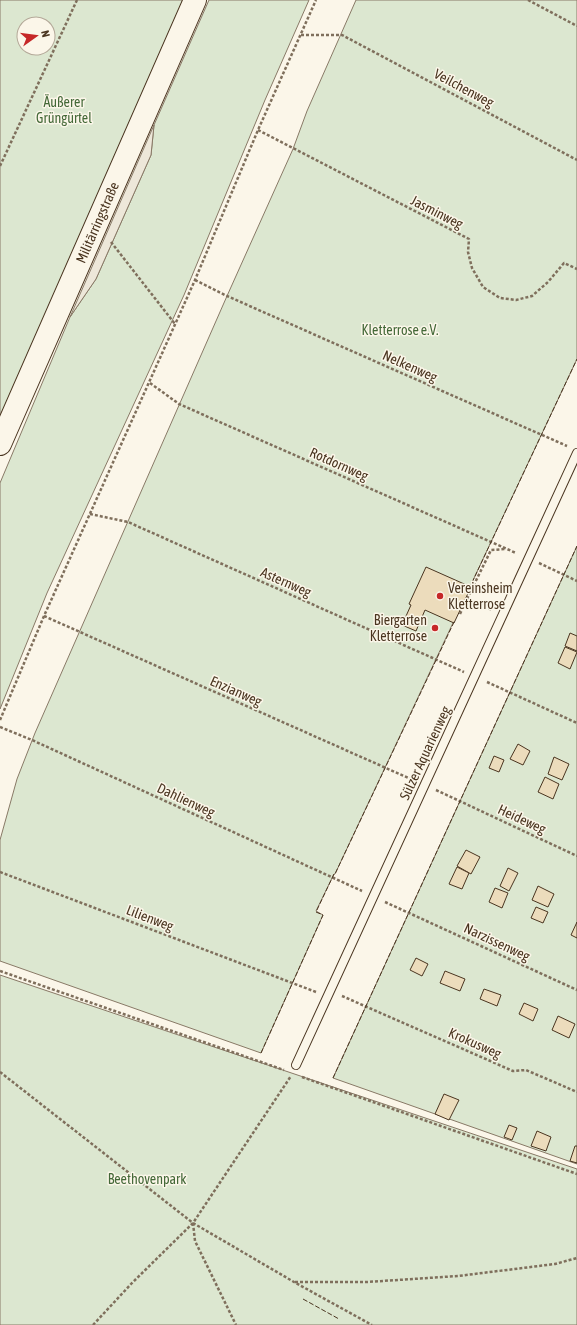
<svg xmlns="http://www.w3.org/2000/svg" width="577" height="1325" font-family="'Asap Condensed',sans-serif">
  <rect width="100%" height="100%" fill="#fbf6e9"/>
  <!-- green -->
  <g fill="#dce7d0" stroke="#887966" fill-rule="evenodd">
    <path d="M0,0h183l-183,417zM24,24h24v24h-24z"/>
    <polygon points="209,0 309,0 265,100 184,295 47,593 0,709 0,483 70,317 96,279 151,155 154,125"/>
    <polygon points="356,0 577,0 577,359 335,874 334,874 316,911 323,915 261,1053 0,961 0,840 17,779 35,733 227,296 293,149 307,111"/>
    <polygon points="577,546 577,1164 333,1078"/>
    <polygon points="0,975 577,1169 577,1325 0,1325"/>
  </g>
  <!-- parking -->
  <polygon fill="#ede7d9" stroke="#887966" points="154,125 151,155 96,279 70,317"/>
  <!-- building -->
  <g fill="#ecdcbc" stroke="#4a3520">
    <polygon points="426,567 471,587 454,623 425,610 416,631 402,625 411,605 409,604"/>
    <polygon points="570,633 577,636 577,651 565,646"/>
    <polygon points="565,647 577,652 570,669 558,663"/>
    <polygon points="518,744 530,751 523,765 510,759"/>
    <polygon points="494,756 504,760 499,772 489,768"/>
    <polygon points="554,757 569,764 562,780 548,774"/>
    <polygon points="545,777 559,784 553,799 538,792"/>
    <polygon points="466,850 480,857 471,874 457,866"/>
    <polygon points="457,867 469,873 462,889 449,884"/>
    <polygon points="508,868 518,873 509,891 500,886"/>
    <polygon points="538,886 554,894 548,907 532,900"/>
    <polygon points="495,888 508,893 502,908 489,902"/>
    <polygon points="536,907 548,912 543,923 531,918"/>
    <polygon points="577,922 577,938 571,935"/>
    <polygon points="416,958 428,964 422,976 410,970"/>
    <polygon points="445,971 465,979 460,991 440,983"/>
    <polygon points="484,989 501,995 497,1006 480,999"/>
    <polygon points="524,1003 538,1009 533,1021 519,1014"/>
    <polygon points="558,1016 575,1024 569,1038 552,1030"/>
    <polygon points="444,1094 459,1100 449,1120 435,1114"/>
    <polygon points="509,1125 517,1128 512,1140 504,1137"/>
    <polygon points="537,1131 551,1137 546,1151 531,1146"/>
    <polygon points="575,1146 577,1146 577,1163 570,1161"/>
  </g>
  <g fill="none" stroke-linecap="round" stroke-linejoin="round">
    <defs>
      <polyline id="lane" points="296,1065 577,453"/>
      <g id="secondary">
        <path id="s1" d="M0,444l195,-444"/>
      </g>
    </defs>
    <!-- lane casing -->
    <use href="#lane" stroke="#4a3520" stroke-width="10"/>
    <!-- secondary casing -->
    <use href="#secondary" stroke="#4a3520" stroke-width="24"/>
    <!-- path -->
    <g stroke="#7f6f5c" stroke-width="2.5" stroke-dasharray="3 2" stroke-linecap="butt">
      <polyline points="528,0 577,26"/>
      <polyline points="301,35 342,35 577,160"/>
      <polyline points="258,130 469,239 468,252 472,268 483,287 500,298 516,300 532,296 548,282 564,263 577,269"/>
      <polyline points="0,166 77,0"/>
      <polyline points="111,242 175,324"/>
      <polyline points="195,280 227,296 567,446"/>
      <polyline points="150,383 179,404 516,553"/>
      <polyline points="90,514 128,522 464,672"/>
      <polyline points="539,563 577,581"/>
      <polyline points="467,599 491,550 506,549"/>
      <polyline points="460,614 467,599 492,610"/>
      <polyline points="44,616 413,780"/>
      <polyline points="487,682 577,723"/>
      <polyline points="0,720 44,616 195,280 258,130 316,0"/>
      <polyline points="0,727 32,740 362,891"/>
      <polyline points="436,790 577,856"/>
      <polyline points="0,872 316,992"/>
      <polyline points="385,902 577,990"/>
      <polyline points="0,971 284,1070"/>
      <polyline points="342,996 513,1071 526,1070 577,1092"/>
      <polyline points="0,1072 193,1223 294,1282 372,1325"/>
      <polyline points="302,1077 577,1174"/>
      <polyline points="193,1223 195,1241 236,1325"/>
      <polyline points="295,1282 367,1282 458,1276 555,1264 577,1258"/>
      <polyline points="93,1325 132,1283 193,1223 291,1076"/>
    </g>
    <!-- lane -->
    <use href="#lane" stroke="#fbf6e9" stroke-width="8"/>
    <!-- secondary -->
    <use href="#secondary" stroke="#fbf6e9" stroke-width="22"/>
    <!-- fence -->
    <g stroke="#4a3520" stroke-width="1" stroke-dasharray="5 2" stroke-linecap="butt">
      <polyline points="469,589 577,359"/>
      <polyline points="261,1053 323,915 316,912 334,874 335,874 455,620"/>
      <polyline points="333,1078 577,546"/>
      <polyline points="303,1299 339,1319"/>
    </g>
  </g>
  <!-- markers -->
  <g fill="#c62828" stroke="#fbf6e9" stroke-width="1.5">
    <circle cx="440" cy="596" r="4"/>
    <circle cx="435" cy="628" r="4"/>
  </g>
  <g text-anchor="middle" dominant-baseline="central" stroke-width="3" stroke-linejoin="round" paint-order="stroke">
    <!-- street labels -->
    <g font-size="14" fill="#4a3520" stroke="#fbf6e9">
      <text transform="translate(464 88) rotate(28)">Veilchenweg</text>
      <text transform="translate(437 212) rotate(27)">Jasminweg</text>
      <text stroke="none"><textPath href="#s1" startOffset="242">Militärringstraße</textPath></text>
      <text transform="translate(410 366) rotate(24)">Nelkenweg</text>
      <text transform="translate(339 464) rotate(24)">Rotdornweg</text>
      <text transform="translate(286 582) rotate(24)">Asternweg</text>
      <text transform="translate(236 691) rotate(24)">Enzianweg</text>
      <text transform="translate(425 753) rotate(-65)">Sülzer Aquarienweg</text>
      <text transform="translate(186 800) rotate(25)">Dahlienweg</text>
      <text transform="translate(522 819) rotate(25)">Heideweg</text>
      <text transform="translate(150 918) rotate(21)">Lilienweg</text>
      <text transform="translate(497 942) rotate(25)">Narzissenweg</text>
      <text transform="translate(475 1043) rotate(24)">Krokusweg</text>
    </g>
    <!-- park labels -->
    <g font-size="14" fill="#436837" stroke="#fbf6e9">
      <text x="64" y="102">Äußerer<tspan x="64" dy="16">Grüngürtel</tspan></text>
      <text x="400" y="330">Kletterrose e.V.</text>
      <text x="147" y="1179">Beethovenpark</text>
    </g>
    <!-- poi labels -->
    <g font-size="14" fill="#4a3520" stroke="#fbf6e9" text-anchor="start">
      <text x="448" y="588">Vereinsheim<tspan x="448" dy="16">Kletterrose</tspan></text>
      <text x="427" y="620" text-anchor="end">Biergarten<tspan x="427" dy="16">Kletterrose</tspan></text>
    </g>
  </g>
  <!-- north arrow -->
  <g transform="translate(36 36) rotate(76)"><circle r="19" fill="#fbf6e9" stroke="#b4a999"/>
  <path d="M0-3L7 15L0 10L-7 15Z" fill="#c62828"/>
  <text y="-6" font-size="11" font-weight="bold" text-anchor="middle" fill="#4a3520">N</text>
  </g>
</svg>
